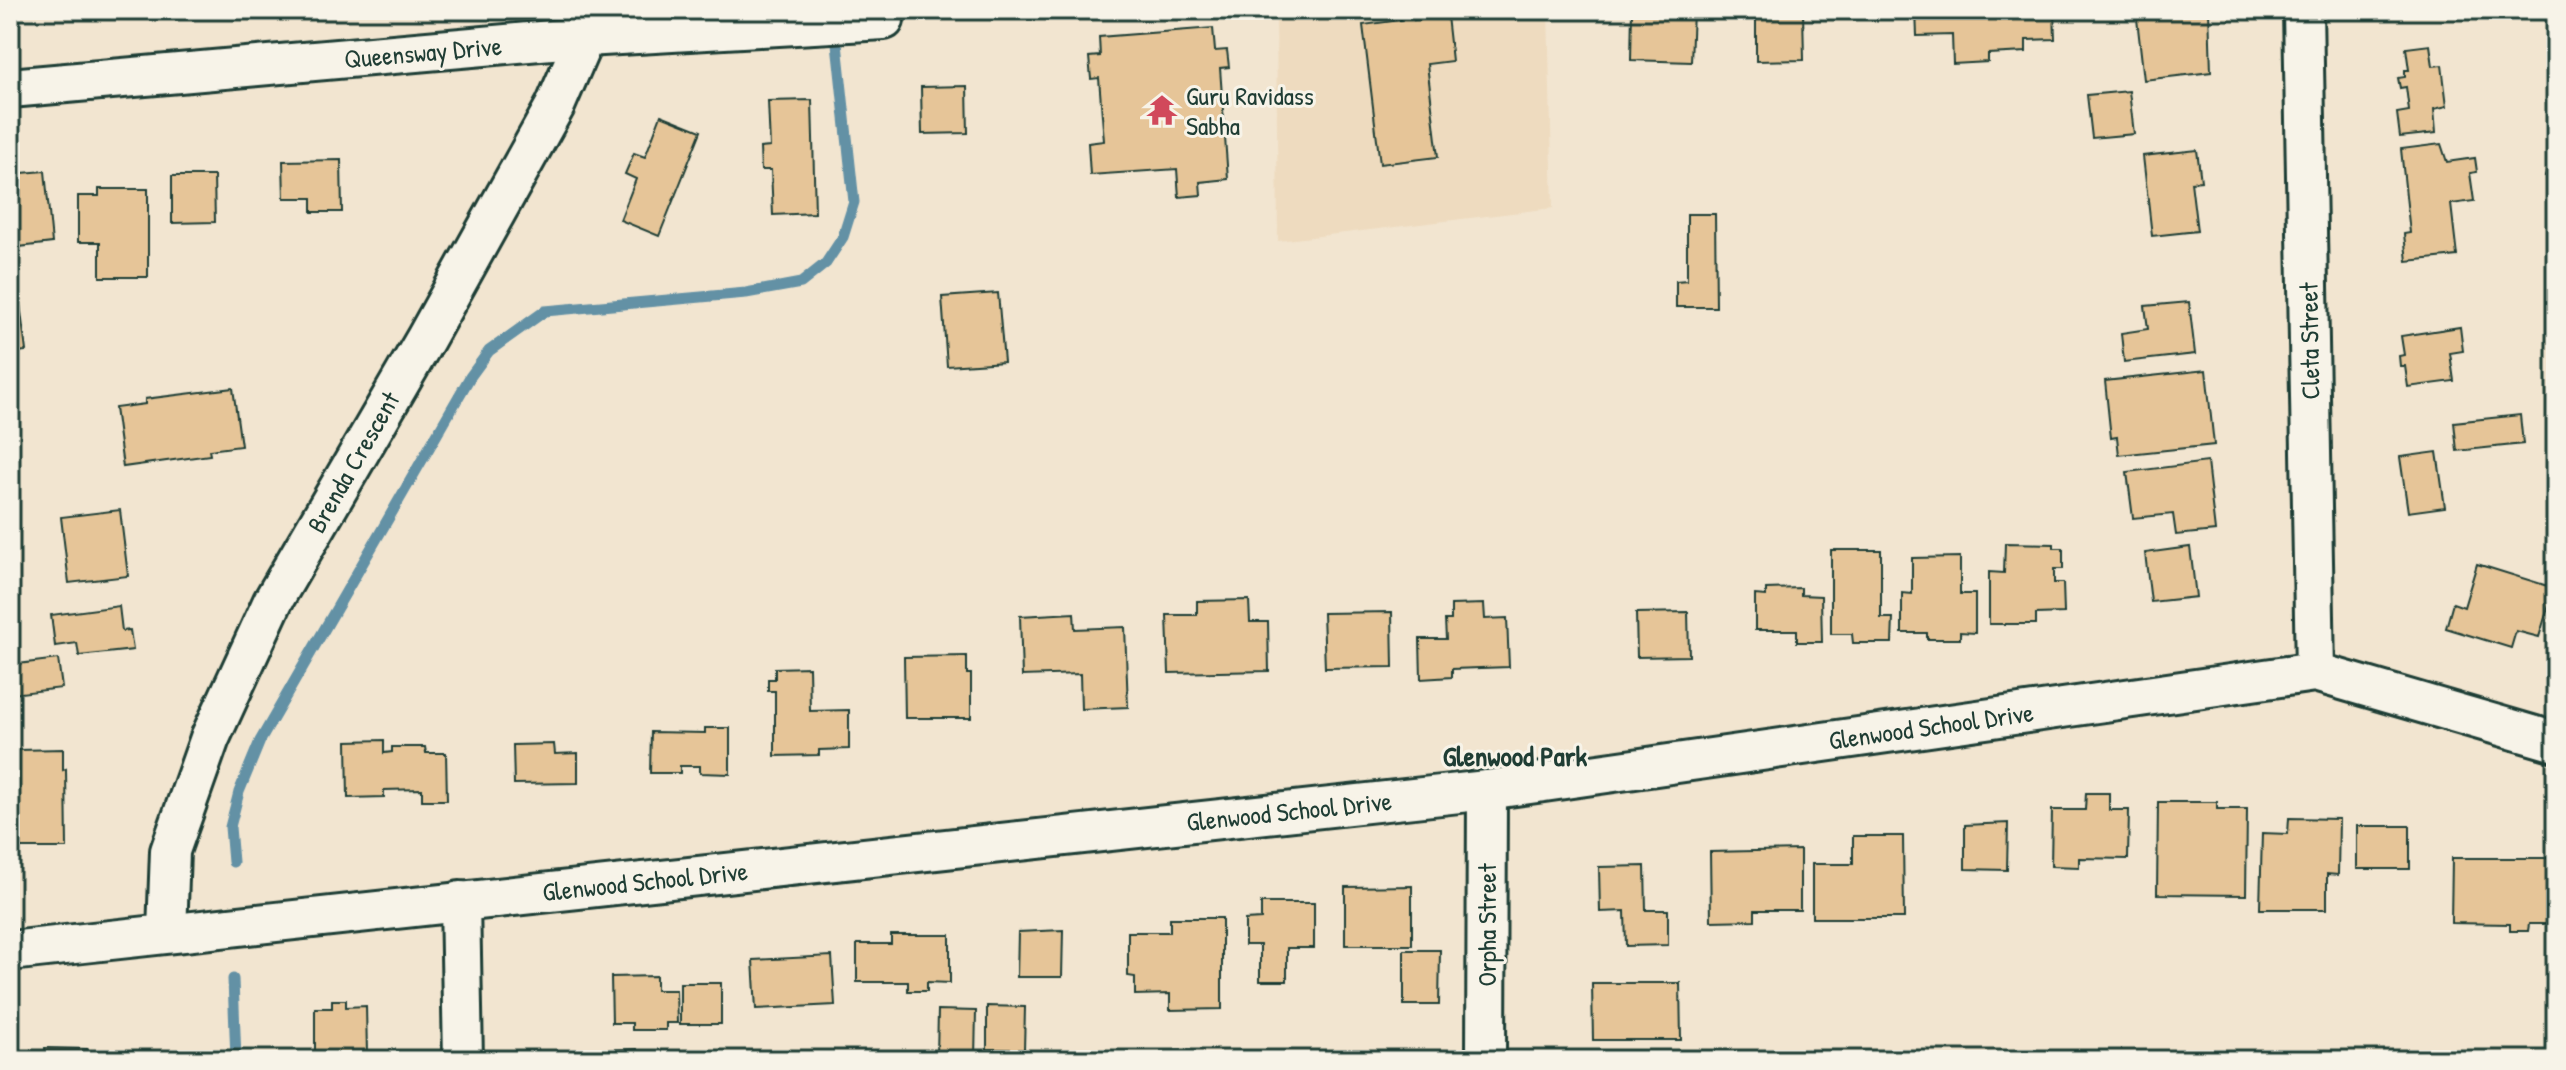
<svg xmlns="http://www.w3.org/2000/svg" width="2566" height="1070" font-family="'Patrick Hand',sans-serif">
  <rect width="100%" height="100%" fill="#f2e5d0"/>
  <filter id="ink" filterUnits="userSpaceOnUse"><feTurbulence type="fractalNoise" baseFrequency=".0125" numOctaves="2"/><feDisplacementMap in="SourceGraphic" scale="16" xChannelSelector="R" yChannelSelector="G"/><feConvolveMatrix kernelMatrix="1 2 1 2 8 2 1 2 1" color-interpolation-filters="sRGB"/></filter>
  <g filter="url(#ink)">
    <!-- built -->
    <polygon fill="#eedbbf" points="1276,10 1548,10 1553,208 1278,241"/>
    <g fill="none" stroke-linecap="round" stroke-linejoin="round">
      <!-- stream -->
      <g stroke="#6391a5" stroke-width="11">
        <polyline points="233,862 230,827 239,792 260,741 470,377 489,351 545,311 746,293 801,283 826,263 843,237 854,202 836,34"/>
        <polyline points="233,979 236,1060"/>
      </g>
    </g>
    <!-- building -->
    <g fill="#e6c598" stroke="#1f3d34" stroke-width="2">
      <polygon points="1632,10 1693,10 1691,62 1631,60"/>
      <polygon points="1756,10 1803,10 1804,60 1756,61"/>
      <polygon points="1916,10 2054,10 2055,39 2026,40 2026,52 1988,54 1988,62 1953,64 1952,35 1917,36"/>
      <polygon points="2136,10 2209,10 2211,72 2144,80"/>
      <polygon points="1414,12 1414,20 1447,16 1452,61 1427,64 1438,157 1380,164 1363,25 1401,20 1400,13"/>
      <polygon points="1213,28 1215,51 1227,50 1229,67 1220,68 1228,179 1200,182 1201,195 1179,197 1177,169 1090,175 1088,143 1104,141 1099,78 1091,79 1089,57 1100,56 1099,37"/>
      <polygon points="2430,45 2433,66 2442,65 2447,106 2434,109 2436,133 2400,137 2397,113 2409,111 2406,87 2400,88 2398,78 2405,77 2405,70 2409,70 2406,48"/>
      <polygon points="967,86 968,133 922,134 921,87"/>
      <polygon points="2129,91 2134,134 2092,138 2087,95"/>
      <polygon points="812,100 815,213 773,215 771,170 761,170 760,148 770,147 768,101"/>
      <polygon points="661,115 701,131 659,236 620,220 636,179 625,174 634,153 645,157"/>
      <polygon points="2556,132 2556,178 2545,176"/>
      <polygon points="2441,144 2447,162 2475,158 2477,172 2470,173 2474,201 2451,204 2457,256 2407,261 2404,234 2410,233 2401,149"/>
      <polygon points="2197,150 2201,181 2191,182 2197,231 2152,236 2143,156"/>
      <polygon points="341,160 342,212 312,212 312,198 284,198 283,161"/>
      <polygon points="45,171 52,243 10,248 10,174"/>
      <polygon points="172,176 214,176 215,222 172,223"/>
      <polygon points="99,189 148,189 148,277 100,277 100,242 78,242 78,196 99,196"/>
      <polygon points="1687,214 1715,214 1716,307 1676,307 1676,281 1687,280"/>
      <polygon points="17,281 26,351 10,353 10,282"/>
      <polygon points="998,293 1004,362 947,366 942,297"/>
      <polygon points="2189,302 2195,354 2124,362 2121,333 2148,329 2145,306"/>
      <polygon points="2460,327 2463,351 2450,353 2454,381 2408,387 2405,366 2400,366 2399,356 2404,355 2401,336"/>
      <polygon points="2206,370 2214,445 2119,455 2117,437 2111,438 2105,381"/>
      <polygon points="233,388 241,446 209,450 210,455 123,467 115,408 145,404 145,399"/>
      <polygon points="2520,415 2523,444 2457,451 2454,422"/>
      <polygon points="2437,452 2445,507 2408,512 2400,457"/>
      <polygon points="2207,462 2215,531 2176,535 2173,514 2133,518 2127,472"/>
      <polygon points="120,510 128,576 69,583 61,517"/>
      <polygon points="2005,543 2054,544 2054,548 2063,548 2063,569 2054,569 2054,583 2063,583 2064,613 2036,614 2036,624 1989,624 1989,572 2004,573"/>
      <polygon points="2190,547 2196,597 2151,602 2145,553"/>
      <polygon points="1831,550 1881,550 1881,618 1893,618 1892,643 1853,643 1852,634 1831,634"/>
      <polygon points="1960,557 1960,594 1975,594 1975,633 1960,632 1960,639 1927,639 1927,633 1902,633 1902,593 1912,594 1912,558"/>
      <polygon points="2477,564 2554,588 2539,637 2516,631 2511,648 2446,628 2453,603 2464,607"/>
      <polygon points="1801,588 1801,595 1821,596 1822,642 1797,642 1797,630 1755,630 1755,595 1766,596 1766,589"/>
      <polygon points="1249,600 1250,622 1268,622 1269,671 1169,673 1167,615 1197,615 1197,601"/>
      <polygon points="1484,604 1485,619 1507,618 1509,667 1452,669 1452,677 1421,679 1420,639 1446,639 1445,620 1451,620 1451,605"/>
      <polygon points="119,606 122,631 130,630 133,650 79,656 77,643 55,646 51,615"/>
      <polygon points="1392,612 1393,667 1325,668 1323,613"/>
      <polygon points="1688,612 1689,656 1637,657 1636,613"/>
      <polygon points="1074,613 1075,629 1125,627 1128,707 1081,709 1080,674 1022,676 1020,616"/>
      <polygon points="967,656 967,674 971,674 971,718 905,718 904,657"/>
      <polygon points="58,659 62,688 13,694 12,686 10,686 10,665"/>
      <polygon points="809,667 810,711 849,710 849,749 819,750 819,755 775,756 775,691 768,691 768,679 775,679 775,668"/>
      <polygon points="705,728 730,728 730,774 700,773 700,766 680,766 680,773 650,773 651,732 705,733"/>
      <polygon points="384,740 384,753 392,752 392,747 425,747 426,753 446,753 447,800 422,800 422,789 384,790 384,797 348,798 347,741"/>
      <polygon points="554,744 555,754 578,753 578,783 514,784 513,745"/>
      <polygon points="63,749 63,770 66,769 67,848 19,848 18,750"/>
      <polygon points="2086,793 2109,793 2109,810 2129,810 2128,859 2079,858 2079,867 2051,866 2052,810 2085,810"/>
      <polygon points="2158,802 2217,802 2217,809 2247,809 2246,895 2157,894"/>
      <polygon points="2289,818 2339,819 2338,875 2327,874 2327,909 2260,909 2262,833 2288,834"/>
      <polygon points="2008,823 2007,870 1965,869 1965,825"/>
      <rect x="2357" y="826" width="53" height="43"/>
      <polygon points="1853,836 1903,836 1904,918 1812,918 1812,864 1853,864"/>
      <polygon points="1800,850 1800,910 1755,910 1755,920 1711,921 1710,852"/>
      <polygon points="2452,858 2550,858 2549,924 2529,924 2528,931 2510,931 2510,924 2451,923"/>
      <polygon points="1645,866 1646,910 1668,910 1668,945 1626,946 1625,911 1600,912 1599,867"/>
      <polygon points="1412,886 1412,945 1345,945 1345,887"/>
      <polygon points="1261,903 1314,903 1314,948 1287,948 1287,981 1260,981 1260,945 1245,945 1245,920 1261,919"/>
      <polygon points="1170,918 1222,918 1222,1009 1170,1010 1170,994 1135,995 1135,977 1128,976 1128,932 1170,932"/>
      <polygon points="1063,930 1062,977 1017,977 1018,932"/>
      <polygon points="891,935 950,935 950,983 927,982 927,991 908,991 908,982 857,982 857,944 891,944"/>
      <polygon points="1404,950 1440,950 1439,1005 1404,1005"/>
      <polygon points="832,956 835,1005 756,1009 753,960"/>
      <polygon points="656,976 656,990 676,990 677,1023 666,1023 666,1030 632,1030 632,1023 612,1023 611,977"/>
      <rect x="680" y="983" width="41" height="41"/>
      <polygon points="1592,983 1680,983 1681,1040 1593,1040"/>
      <polygon points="332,1000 346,1000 346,1007 366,1006 367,1054 343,1055 343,1060 315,1060 315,1008 332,1008"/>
      <polygon points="987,1006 1025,1007 1024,1050 987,1049"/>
      <polygon points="938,1010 976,1011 975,1058 937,1057"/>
      <polygon points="45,1048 87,1049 87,1055 119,1056 119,1060 45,1060"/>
      <polygon points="637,1049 638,1060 570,1060 570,1051"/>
      <polygon points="208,1053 208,1060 138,1060 138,1054"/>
    </g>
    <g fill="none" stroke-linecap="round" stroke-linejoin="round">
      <defs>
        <g id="minor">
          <polyline points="2303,10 2315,672"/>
          <polyline points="10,88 585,37 884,20"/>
          <polyline points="460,901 463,1060"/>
          <polyline points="167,932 170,851 210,738 273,601 426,338 555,106 585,37 590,10"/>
          <polyline points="10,951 1487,790 2315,672 2556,742"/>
          <polyline points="1486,1060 1487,790"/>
        </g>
      </defs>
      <!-- minor casing -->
      <use href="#minor" stroke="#1f3d34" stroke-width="44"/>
      <!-- minor -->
      <use href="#minor" stroke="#f7f3e8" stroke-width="38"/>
    </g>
  </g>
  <!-- icons -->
  <defs>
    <symbol id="temple-bare" viewBox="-9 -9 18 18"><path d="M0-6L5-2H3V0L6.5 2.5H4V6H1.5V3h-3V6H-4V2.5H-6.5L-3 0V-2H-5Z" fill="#d1495b" stroke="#f7f3e8" stroke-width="2.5" paint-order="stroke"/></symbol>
  </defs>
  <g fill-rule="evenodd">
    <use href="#temple-bare" x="1140" y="88" width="44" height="44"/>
  </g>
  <g text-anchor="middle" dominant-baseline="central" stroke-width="6" stroke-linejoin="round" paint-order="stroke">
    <!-- street labels -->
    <g font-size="26" fill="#1f3d34" stroke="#f7f3e8">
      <text transform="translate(423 52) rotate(-5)">Queensway Drive</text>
      <text transform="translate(2309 341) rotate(-91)">Cleta Street</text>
      <text transform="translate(353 462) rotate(-60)">Brenda Crescent</text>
      <text transform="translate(1931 726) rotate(-8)">Glenwood School Drive</text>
      <text transform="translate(1289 811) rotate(-6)">Glenwood School Drive</text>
      <text transform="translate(645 881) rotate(-6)">Glenwood School Drive</text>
      <text transform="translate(1486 925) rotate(-90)">Orpha Street</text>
    </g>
    <!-- poi labels -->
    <g font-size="26" fill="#1f3d34" stroke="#f7f3e8" text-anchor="start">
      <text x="1186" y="95">Guru Ravidass<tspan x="1186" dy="30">Sabha</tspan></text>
    </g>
    <!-- neighbourhood labels -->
    <g font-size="28" font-weight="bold" fill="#1f3d34" stroke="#f7f3e8">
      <text x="1515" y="756">Glenwood Park</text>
    </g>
  </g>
  <!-- margin -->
  <rect width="2566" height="1070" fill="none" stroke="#f7f3e8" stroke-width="40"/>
  <rect x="20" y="20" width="2526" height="1030" fill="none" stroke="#1f3d34" stroke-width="3" filter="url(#ink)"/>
</svg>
